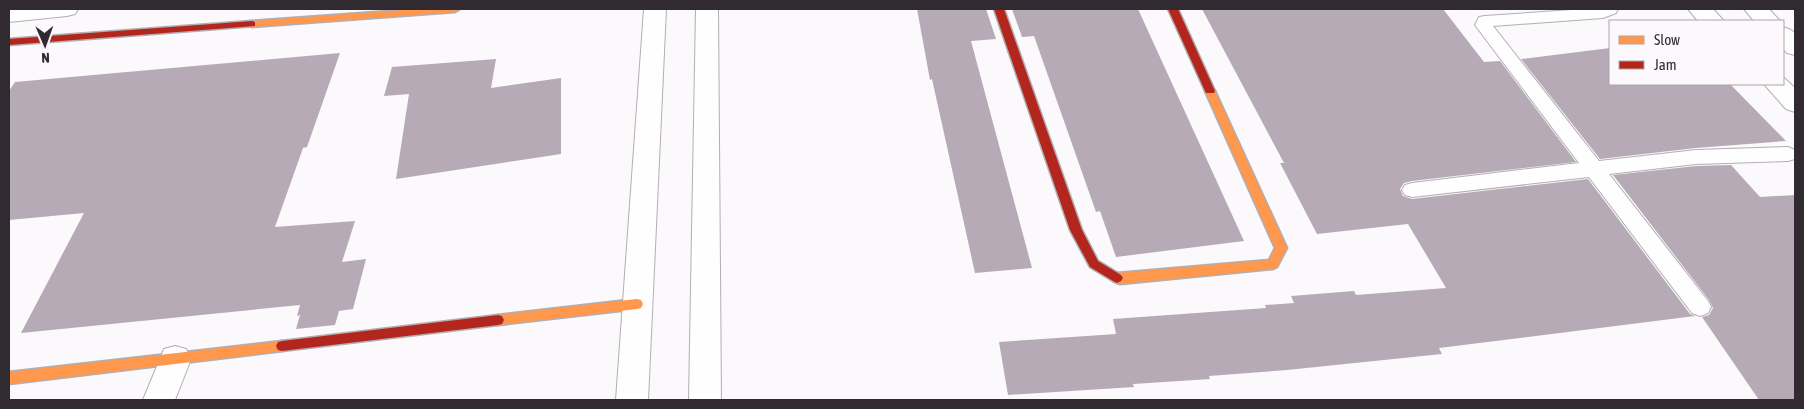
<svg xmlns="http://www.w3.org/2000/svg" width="1804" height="409" font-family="'Asap Condensed',sans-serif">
  <rect width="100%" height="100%" fill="#fbf9fb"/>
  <!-- building -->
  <g fill="#b6aab7">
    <polygon points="917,9 986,9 996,39 971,41 1032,268 975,273 932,79 930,80"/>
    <polygon points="1012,9 1138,9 1244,241 1116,257 1100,211 1096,212 1034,36 1022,37"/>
    <polygon points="1202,9 1443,9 1484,62 1500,61 1576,162 1412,181 1404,183 1400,189 1403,196 1412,199 1588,179 1690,314 1695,316 1439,348 1442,354 1287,370 1209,376 1210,379 1133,384 1134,387 1008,395 999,342 1116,334 1113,319 1266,308 1265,305 1294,303 1291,296 1354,291 1356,295 1446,288 1408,224 1317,234 1280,163 1284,163"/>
    <polygon points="1610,48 1610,84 1730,84 1786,141 1696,148 1600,159 1521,59"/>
    <polygon points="340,53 307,147 303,148 275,227 355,221 342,262 366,259 353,309 339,311 335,325 296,329 300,315 297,316 300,305 21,333 84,213 9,220 9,91 15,82"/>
    <polygon points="496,59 491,88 561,78 561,154 396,179 409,94 384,96 392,67"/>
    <polygon points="1731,165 1760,197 1795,195 1795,400 1759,400 1702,317 1709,315 1713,308 1709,300 1613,175 1696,166"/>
  </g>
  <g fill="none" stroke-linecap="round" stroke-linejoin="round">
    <defs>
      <polygon id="lane" points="1586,9 1618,9 1616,13 1603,18 1493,26 1599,161 1696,150 1788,147 1795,150 1795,159 1788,161 1696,164 1609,174 1708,301 1711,307 1708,313 1700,316 1692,313 1589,177 1412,197 1405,195 1402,190 1405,185 1412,183 1579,163 1475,25 1479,17 1485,16"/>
      <g id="street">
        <polygon points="9,9 78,9 75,14 67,16 9,22"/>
        <polygon points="644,9 666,9 648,400 616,400"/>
        <polygon points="696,9 718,9 721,400 689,400"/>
        <polygon points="1688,9 1713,9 1724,21 1698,21"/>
        <polygon points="1744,9 1769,9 1780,21 1754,21"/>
        <polygon points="1783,27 1791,30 1795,33 1795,55 1787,53 1783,49"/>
        <polygon points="1783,77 1795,88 1795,112 1786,109 1764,84 1783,84"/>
        <polygon points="175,346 186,349 191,359 175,400 143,400 164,349"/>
      </g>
      <g id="slow">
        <polygon points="418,9 460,9 455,12 252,27 247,24 252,21"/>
        <polygon points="1210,87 1215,91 1287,248 1277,267 1273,269 1120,284 1113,281 1111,278 1113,275 1117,273 1269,260 1275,248 1205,91"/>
        <polygon points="637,299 641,300 643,304 641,308 637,309 498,325 494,324 492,320 494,316 498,315"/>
        <polygon points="282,341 286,342 288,346 286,350 282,351 9,384 9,372"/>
      </g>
      <g id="jam">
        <polygon points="994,9 1004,9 1082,230 1098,261 1121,275 1123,278 1121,281 1117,283 1113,281 1090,267 1070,230"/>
        <polygon points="1168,9 1178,9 1215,91 1214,93 1206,93 1205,91"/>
        <polygon points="252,21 255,22 255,26 9,45 9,39"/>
        <polygon points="498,315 502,316 504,320 502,324 498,325 282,351 278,350 276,346 278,342 282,341"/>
      </g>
    </defs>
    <!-- lane casing -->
    <use href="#lane" stroke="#b2aeb2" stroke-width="2"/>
    <!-- street casing -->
    <use href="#street" stroke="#b2aeb2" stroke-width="2"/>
    <!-- slow casing -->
    <use href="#slow" stroke="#b2aeb2" stroke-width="3"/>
    <!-- jam casing -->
    <use href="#jam" stroke="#b2aeb2" stroke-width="3"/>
    <!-- lane -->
    <use href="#lane" fill="#fefefe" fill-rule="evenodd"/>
    <!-- street -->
    <use href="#street" fill="#fefefe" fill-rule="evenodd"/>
    <!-- slow -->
    <use href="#slow" fill="#ff974d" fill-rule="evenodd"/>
    <!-- jam -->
    <use href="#jam" fill="#b3261e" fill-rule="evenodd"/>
  </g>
  <!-- border -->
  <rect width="1804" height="409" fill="none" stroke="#312a31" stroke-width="20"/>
  <!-- legend -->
  <rect x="1609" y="20" width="175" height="65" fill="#fcf8fc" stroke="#aba6ab"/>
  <rect x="1619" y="36" width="25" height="8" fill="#ff974d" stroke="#aba6ab"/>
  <text x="1654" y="45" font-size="15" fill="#312a31">Slow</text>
  <rect x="1619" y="61" width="25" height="8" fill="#b3261e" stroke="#aba6ab"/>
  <text x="1654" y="70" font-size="15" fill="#312a31">Jam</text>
  <!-- north arrow -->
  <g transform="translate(45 45) rotate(178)" stroke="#fcf8fc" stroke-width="4" paint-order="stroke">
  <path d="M0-4L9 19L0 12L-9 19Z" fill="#312a31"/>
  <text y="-8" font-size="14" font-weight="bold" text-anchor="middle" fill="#312a31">N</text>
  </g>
</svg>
